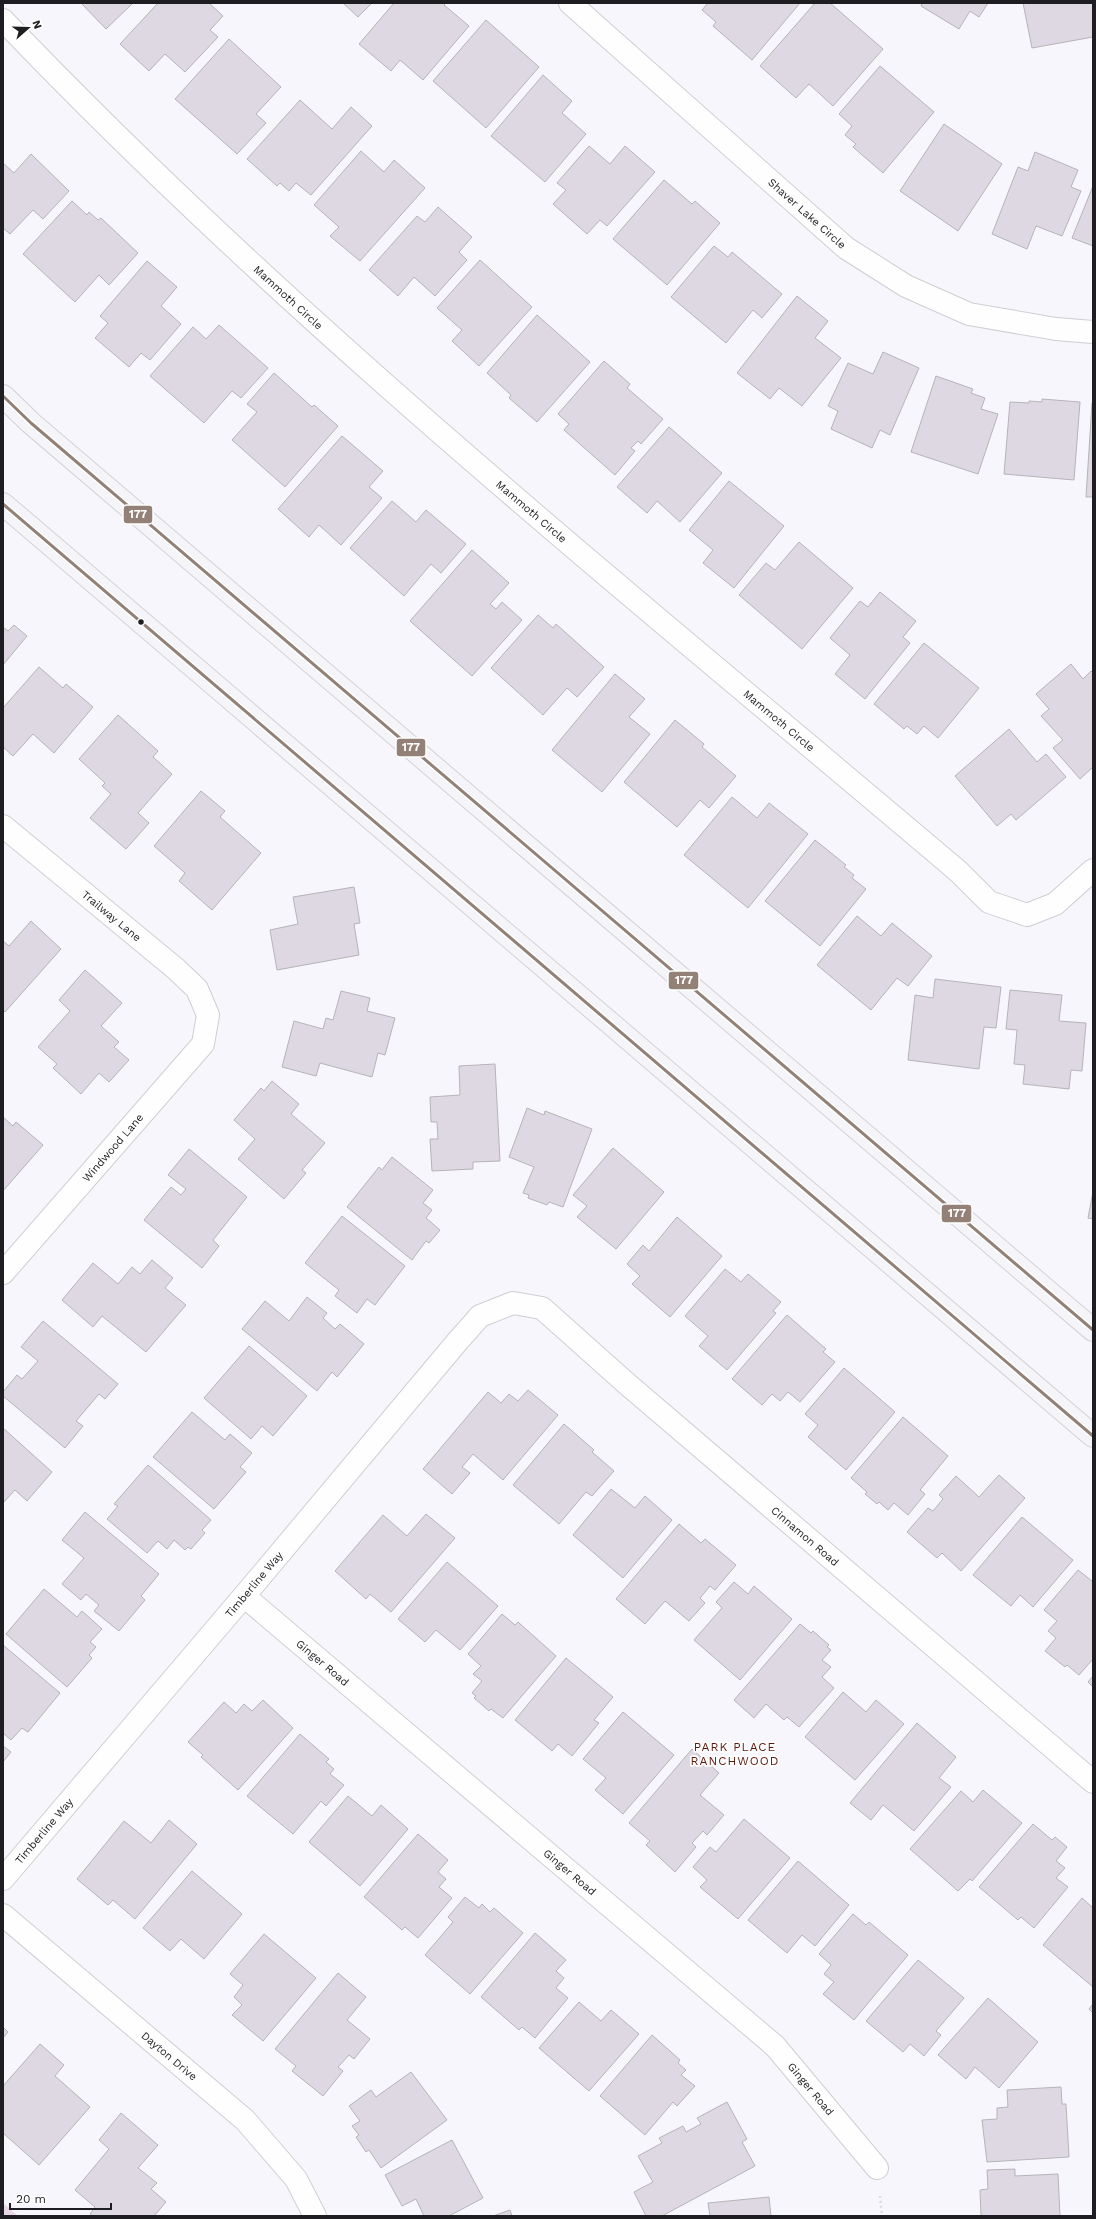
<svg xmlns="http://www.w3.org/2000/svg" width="1096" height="2219" font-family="'Work Sans',sans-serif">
  <rect width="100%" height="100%" fill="#f7f6fc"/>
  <!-- green -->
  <polygon fill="#e8d8e6" points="3,2203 18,2216 3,2216"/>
  <!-- building -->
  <g fill="#ded8e2" stroke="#b6b4b8">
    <polygon points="81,3 133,3 106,29"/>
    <polygon points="158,3 209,3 223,16 210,30 218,37 185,72 165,54 149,71 120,44"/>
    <polygon points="343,3 372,3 358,17"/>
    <polygon points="394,3 446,3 444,5 469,26 423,80 400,60 391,71 359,44"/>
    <polygon points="708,3 800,3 752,60 713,26 716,22 702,10"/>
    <polygon points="815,3 830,3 883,49 833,106 809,84 796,98 760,66"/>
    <polygon points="922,3 988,3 979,17 970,11 959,29 921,6"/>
    <polygon points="1023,3 1093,3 1093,37 1032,48"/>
    <polygon points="486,20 539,67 486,128 433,81"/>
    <polygon points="229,39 281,87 256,114 266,123 237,154 175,99"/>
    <polygon points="880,66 934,112 883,173 853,147 856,144 845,135 852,126 839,114"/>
    <polygon points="543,75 572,101 562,113 586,134 545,182 491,136"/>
    <polygon points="300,100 332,129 351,107 372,126 311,195 296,183 289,191 280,183 277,186 247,159"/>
    <polygon points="944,124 1002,164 958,231 900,191"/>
    <polygon points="589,146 610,164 625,146 655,172 607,226 600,220 587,234 553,204 566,190 557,183"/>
    <polygon points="361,151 384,172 394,160 425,188 360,261 330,236 339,227 314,205"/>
    <polygon points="1035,152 1078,170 1071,187 1081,191 1062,236 1036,226 1027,249 992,234 1018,167 1028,171"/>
    <polygon points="31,154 69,191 43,219 33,210 10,234 3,228 3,163 14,173"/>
    <polygon points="664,180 692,204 695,201 720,223 667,285 613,239"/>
    <polygon points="1093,186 1093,246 1072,238"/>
    <polygon points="72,201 87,215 89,212 98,220 101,218 138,253 109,285 99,275 75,302 23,254"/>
    <polygon points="438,207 472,237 459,252 467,260 435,296 414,277 398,296 369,270 417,216 425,222"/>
    <polygon points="714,246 728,257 732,252 782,294 762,318 753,310 726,343 671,297"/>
    <polygon points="480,260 532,307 479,366 452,341 462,330 437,308"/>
    <polygon points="147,261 177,287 161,306 181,324 150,360 141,353 129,367 95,338 108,323 100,316"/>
    <polygon points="797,296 828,321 815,338 841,358 802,406 779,388 770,399 737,373"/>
    <polygon points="537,315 590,362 537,422 509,398 511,395 487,373"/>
    <polygon points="219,325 268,368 241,398 232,391 204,423 150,376 193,327 206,339"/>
    <polygon points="883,352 919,368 890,435 880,430 872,448 831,429 838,411 828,406 848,363 873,374"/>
    <polygon points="604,361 630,384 627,388 663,419 641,444 638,441 631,448 635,451 615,475 564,430 569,424 558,414"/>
    <polygon points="274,373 312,407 314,405 338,426 285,487 232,440 257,412 247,404"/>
    <polygon points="936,376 973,389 971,393 985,398 981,409 998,414 978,474 911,452"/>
    <polygon points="1042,399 1080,402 1074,480 1004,474 1010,402 1029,403 1029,401 1042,402"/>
    <polygon points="1092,403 1093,403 1093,497 1086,497"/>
    <polygon points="669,427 722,473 680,522 657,501 647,513 617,487"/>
    <polygon points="342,436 383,471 369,487 382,498 341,545 319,525 309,537 278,509"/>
    <polygon points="729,481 784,526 734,588 703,563 713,550 689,530"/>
    <polygon points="392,501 416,522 426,510 466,544 441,573 431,564 404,596 350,548"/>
    <polygon points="799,542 853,588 802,649 739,595 766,563 775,570"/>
    <polygon points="472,550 509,583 490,604 496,609 502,602 522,620 472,676 410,621"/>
    <polygon points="880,592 916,621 903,637 910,643 865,699 835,674 850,655 830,638 860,601 868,607"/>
    <polygon points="538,615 553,628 556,624 604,667 577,697 567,688 543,715 491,668"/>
    <polygon points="14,625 27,636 3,665 3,627 8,631"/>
    <polygon points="924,643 979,688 938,738 924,726 917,734 907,726 904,729 874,704"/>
    <polygon points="1071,664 1083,679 1091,671 1093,673 1093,767 1080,779 1053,748 1063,740 1041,716 1049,709 1036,694"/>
    <polygon points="39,667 63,688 66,684 93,707 54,753 33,734 13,756 3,747 3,708"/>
    <polygon points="615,674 645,699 629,717 650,734 602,792 552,750"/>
    <polygon points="118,715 158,751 153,757 172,774 138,813 149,823 126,849 90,818 111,794 102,786 105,783 79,759"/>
    <polygon points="675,720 704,744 702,747 736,776 709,808 700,800 677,827 624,782"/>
    <polygon points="1009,729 1037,762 1046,754 1066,777 1016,820 1011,814 997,826 955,776"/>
    <polygon points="201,791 225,811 220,817 261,853 212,910 179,881 185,873 154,846"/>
    <polygon points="732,797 757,818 769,803 808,834 748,908 684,855"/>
    <polygon points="815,840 846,865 844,867 854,875 852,878 866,889 820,946 765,901"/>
    <polygon points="354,887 360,923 354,924 359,955 277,970 270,930 298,924 293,897"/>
    <polygon points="857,916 881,936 892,923 932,956 908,986 897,978 871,1010 817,965"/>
    <polygon points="31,921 61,949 5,1012 3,1010 3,941 9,946"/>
    <polygon points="85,970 122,1003 101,1026 119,1042 114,1047 129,1060 109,1082 99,1073 81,1094 53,1068 57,1064 38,1047 70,1011 59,1000"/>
    <polygon points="935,979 1001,987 996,1028 984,1027 979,1069 908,1060 915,995 933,998"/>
    <polygon points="1010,990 1062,995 1059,1021 1086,1023 1082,1071 1071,1070 1069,1089 1023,1084 1025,1065 1014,1064 1017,1030 1006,1029"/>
    <polygon points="341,991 370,998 367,1011 395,1018 385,1055 378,1053 372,1077 320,1063 316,1076 282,1067 294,1021 323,1029 326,1018 333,1020"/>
    <polygon points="495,1064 500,1161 473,1162 473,1169 432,1171 430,1139 438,1139 437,1122 431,1122 430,1097 460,1095 459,1066"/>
    <polygon points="272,1081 299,1104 291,1114 325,1143 302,1170 306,1173 284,1199 238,1159 255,1139 234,1120 261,1088 264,1091"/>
    <polygon points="527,1108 544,1115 545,1111 592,1129 563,1207 549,1202 547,1205 528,1198 529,1195 523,1193 534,1167 509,1157"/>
    <polygon points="3,1117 13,1126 16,1122 43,1145 3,1191"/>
    <polygon points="613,1148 664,1192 616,1249 577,1217 587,1206 573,1195"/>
    <polygon points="189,1149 247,1197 213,1240 219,1246 202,1268 144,1220 171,1187 181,1195 186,1189 168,1175"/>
    <polygon points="392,1157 433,1190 423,1203 432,1210 426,1218 440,1230 429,1243 426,1241 412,1260 347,1207 379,1167 382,1170"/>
    <polygon points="1093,1192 1093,1219 1088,1218"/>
    <polygon points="342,1216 405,1266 375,1305 367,1299 357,1313 335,1296 339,1290 305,1263"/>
    <polygon points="677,1217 722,1256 670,1317 632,1284 640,1276 627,1264 643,1245 649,1251"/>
    <polygon points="152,1260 173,1278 165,1288 186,1305 146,1352 102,1316 93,1327 62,1300 93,1263 118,1284 132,1267 140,1274"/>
    <polygon points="725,1269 741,1282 748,1274 781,1302 773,1311 776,1313 727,1370 699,1346 708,1336 685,1316"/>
    <polygon points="307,1297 327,1313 323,1318 335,1329 340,1324 364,1344 337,1377 332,1372 317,1391 242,1329 265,1301 289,1321"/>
    <polygon points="787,1315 826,1349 823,1352 835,1362 800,1402 788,1392 780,1401 772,1394 762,1405 732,1379"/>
    <polygon points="43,1321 118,1384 105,1399 99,1394 76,1421 83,1426 65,1448 3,1396 3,1392 17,1375 22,1379 38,1361 21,1347"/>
    <polygon points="249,1346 307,1396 273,1436 262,1426 251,1439 204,1398"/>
    <polygon points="844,1368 895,1412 846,1470 808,1437 818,1425 805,1414"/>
    <polygon points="528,1390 558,1415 503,1480 473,1454 462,1467 470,1473 452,1494 423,1469 488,1392 501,1403 509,1394 518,1401"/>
    <polygon points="192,1412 225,1440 230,1434 252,1453 240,1467 246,1472 214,1509 153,1457"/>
    <polygon points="903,1417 948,1456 920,1490 925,1494 908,1515 894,1503 888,1510 879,1502 877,1504 865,1494 867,1492 851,1478"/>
    <polygon points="564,1424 594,1450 592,1452 614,1471 592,1496 586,1492 559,1524 513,1485"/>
    <polygon points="3,1428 52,1472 27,1501 15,1490 3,1503"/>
    <polygon points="148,1465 211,1520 202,1530 205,1533 191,1549 188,1547 185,1550 174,1540 167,1549 158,1541 147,1553 107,1519 118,1506 114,1504"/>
    <polygon points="999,1475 1025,1498 961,1571 942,1553 937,1558 907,1532 928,1508 933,1511 943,1499 939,1495 956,1476 979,1497"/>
    <polygon points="611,1489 635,1508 645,1496 672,1520 623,1578 573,1535"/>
    <polygon points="85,1512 159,1574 141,1596 145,1600 119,1631 94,1611 99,1605 86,1594 81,1600 62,1584 84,1558 62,1540"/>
    <polygon points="426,1514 455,1538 391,1612 370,1594 366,1599 335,1571 383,1515 407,1536"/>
    <polygon points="1022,1517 1073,1560 1033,1607 1020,1595 1011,1606 973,1575"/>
    <polygon points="679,1524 701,1543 705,1539 736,1565 715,1590 710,1586 700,1598 705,1603 689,1621 665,1601 645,1624 616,1599"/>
    <polygon points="447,1562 498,1606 460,1650 436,1630 425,1642 398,1619"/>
    <polygon points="1078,1570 1092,1581 1093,1580 1093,1659 1079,1675 1067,1665 1065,1667 1045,1651 1056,1638 1048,1631 1057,1621 1044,1610"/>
    <polygon points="734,1582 748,1594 754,1586 792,1619 740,1680 694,1640 722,1608 716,1602"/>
    <polygon points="44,1589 77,1617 82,1611 102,1629 90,1642 96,1647 89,1655 92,1658 67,1687 6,1634"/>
    <polygon points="502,1614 515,1625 518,1622 556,1656 503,1718 491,1709 489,1711 474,1698 476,1696 472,1693 482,1681 473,1674 481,1666 468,1654"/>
    <polygon points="800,1624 811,1633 813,1631 829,1645 827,1647 831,1650 822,1660 831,1667 822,1677 834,1688 799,1727 787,1717 784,1720 766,1704 754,1718 734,1700"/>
    <polygon points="3,1645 60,1693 28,1732 22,1728 11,1740 3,1733"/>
    <polygon points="566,1658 613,1697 594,1720 599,1723 572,1756 558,1744 552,1751 515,1720"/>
    <polygon points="1093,1676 1093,1687 1088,1682"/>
    <polygon points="843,1692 866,1712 876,1700 904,1724 855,1780 805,1737"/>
    <polygon points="263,1700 293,1728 238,1790 201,1757 203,1755 188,1742 224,1702 236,1713 244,1704 252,1711"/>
    <polygon points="623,1712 674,1755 623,1814 595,1790 606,1778 583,1759"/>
    <polygon points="917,1723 956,1757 939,1778 951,1787 914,1831 883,1805 871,1820 850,1803"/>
    <polygon points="300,1734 329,1759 326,1762 334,1769 330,1774 344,1785 326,1806 321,1801 293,1834 247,1796"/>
    <polygon points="3,1746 11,1752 3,1762"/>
    <polygon points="692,1749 719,1773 700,1795 724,1815 707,1835 703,1831 692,1843 696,1847 675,1872 646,1845 650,1841 629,1823"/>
    <polygon points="983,1790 1022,1823 972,1881 970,1879 958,1891 910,1849 961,1791 973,1802"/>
    <polygon points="348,1796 372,1816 381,1805 408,1829 360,1886 309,1842"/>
    <polygon points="744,1819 790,1858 738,1919 700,1887 707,1880 693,1867 710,1847 716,1852"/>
    <polygon points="169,1820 197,1844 135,1919 113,1900 108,1905 77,1879 124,1821 151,1843"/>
    <polygon points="1033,1824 1052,1840 1055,1837 1067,1847 1056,1861 1065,1868 1056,1878 1068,1887 1034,1928 1021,1917 1018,1920 979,1887"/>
    <polygon points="418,1834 448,1860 438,1872 446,1879 439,1887 452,1898 418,1938 405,1927 402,1930 364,1897"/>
    <polygon points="798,1861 849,1905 815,1946 802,1935 787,1953 748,1920"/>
    <polygon points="192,1871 242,1914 204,1959 181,1939 170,1951 143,1928"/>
    <polygon points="465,1897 479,1908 482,1904 490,1912 494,1908 523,1933 470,1994 425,1955 453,1922 448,1917"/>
    <polygon points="1082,1898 1093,1908 1093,1987 1043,1945"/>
    <polygon points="853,1914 866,1925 869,1922 908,1955 854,2020 823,1994 834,1982 824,1974 831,1965 819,1954"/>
    <polygon points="535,1933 566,1960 556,1971 564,1978 556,1988 568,1998 535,2038 522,2027 519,2030 481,1997"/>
    <polygon points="264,1934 316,1978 263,2041 232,2015 242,2005 234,1997 243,1985 230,1974"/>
    <polygon points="918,1960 964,1998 936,2031 941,2035 924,2056 910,2044 903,2052 866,2021"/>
    <polygon points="338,1973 366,1997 347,2020 370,2039 354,2059 349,2055 338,2067 343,2071 323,2096 292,2071 296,2066 275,2049"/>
    <polygon points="988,1998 1038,2042 999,2088 975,2067 966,2079 938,2055"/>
    <polygon points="579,2002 601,2021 611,2010 639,2034 589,2091 539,2048"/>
    <polygon points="1093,2004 1093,2013 1089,2009"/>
    <polygon points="3,2027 8,2032 3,2038"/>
    <polygon points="652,2035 680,2060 678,2063 686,2070 681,2075 695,2086 677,2106 673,2102 645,2135 600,2096"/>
    <polygon points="40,2044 64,2065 55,2076 90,2107 39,2165 3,2133 3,2086"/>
    <polygon points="411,2072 447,2120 381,2168 369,2150 366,2152 356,2137 359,2135 352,2126 360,2121 349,2106 371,2090 376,2097"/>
    <polygon points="1061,2087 1062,2104 1066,2104 1069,2157 987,2162 982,2120 997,2119 997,2108 1008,2107 1007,2090"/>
    <polygon points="727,2102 747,2139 742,2142 755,2166 662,2216 646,2216 634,2192 653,2182 638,2156 662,2143 659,2138 683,2126 686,2132 701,2124 697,2118"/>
    <polygon points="121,2113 158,2145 138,2168 157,2183 151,2189 166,2202 154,2216 93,2216 90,2214 95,2207 75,2190 109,2149 99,2140"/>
    <polygon points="452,2140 483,2198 449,2216 424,2216 416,2199 402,2206 385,2175"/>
    <polygon points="1015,2169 1015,2176 1058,2174 1060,2216 981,2216 980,2190 988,2189 987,2170"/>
    <polygon points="769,2197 771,2216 710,2216 708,2203"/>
    <polygon points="510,2210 512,2216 493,2216"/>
  </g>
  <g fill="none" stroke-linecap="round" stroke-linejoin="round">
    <defs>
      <g id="minor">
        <path id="s1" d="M570,3l276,245 60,38 63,28 87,15 37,3"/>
        <path id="s2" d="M3,20c294,308 632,577 956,852l30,30 38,13 28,-11 38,-34"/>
        <path id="s3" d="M3,826l173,143 21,20 11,26 -5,29 -200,229"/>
        <path id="s4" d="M244,1596l531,450 102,122"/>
        <path id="s5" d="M3,1879l241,-283 213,-254 23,-26 33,-13 29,5 84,75 467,399"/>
        <path id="s6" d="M3,1915l242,205 51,59 19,37"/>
      </g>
      <g id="major">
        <polyline points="3,396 31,423 1093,1330"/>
        <polyline points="3,504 1093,1436"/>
      </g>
    </defs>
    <!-- minor casing -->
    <use href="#minor" stroke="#cfced2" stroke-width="24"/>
    <!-- major casing -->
    <use href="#major" stroke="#d3d3d6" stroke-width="24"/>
    <!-- path -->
    <polyline stroke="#dddcde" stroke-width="2.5" stroke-dasharray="2 3" stroke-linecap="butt" points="880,2196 882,2216"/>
    <!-- minor -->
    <use href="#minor" stroke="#fefeff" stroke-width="22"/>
    <!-- major -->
    <use href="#major" stroke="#f4f4f9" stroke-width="22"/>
    <defs>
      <g id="bus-1">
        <polyline points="3,396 31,423 1093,1330"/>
        <polyline points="3,504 1093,1436"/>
      </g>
    </defs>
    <!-- bus-1 casing -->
    <use href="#bus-1" stroke="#fff" stroke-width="6"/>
    <!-- bus-1 -->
    <use href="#bus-1" stroke="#938177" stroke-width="3"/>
  </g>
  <!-- markers -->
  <circle fill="#1e1d21" stroke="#fff" stroke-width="1.5" cx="141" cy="622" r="3.5"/>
  <g text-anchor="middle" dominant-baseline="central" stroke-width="3.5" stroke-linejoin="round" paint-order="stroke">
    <!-- street labels -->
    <g font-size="11" fill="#1e1d21" stroke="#fff">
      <text stroke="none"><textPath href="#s1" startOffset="317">Shaver Lake Circle</textPath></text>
      <text stroke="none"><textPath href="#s2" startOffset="398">Mammoth Circle</textPath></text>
      <text stroke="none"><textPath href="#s2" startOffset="722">Mammoth Circle</textPath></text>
      <text stroke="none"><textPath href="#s2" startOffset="1046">Mammoth Circle</textPath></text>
      <text stroke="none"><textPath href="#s3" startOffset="141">Trailway Lane</textPath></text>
      <text transform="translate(113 1148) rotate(-49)">Windwood Lane</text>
      <text stroke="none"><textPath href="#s5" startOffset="1151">Cinnamon Road</textPath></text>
      <text stroke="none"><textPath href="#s5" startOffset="387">Timberline Way</textPath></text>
      <text stroke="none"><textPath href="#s4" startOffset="103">Ginger Road</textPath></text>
      <text stroke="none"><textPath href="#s5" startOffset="63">Timberline Way</textPath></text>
      <text stroke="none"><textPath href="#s4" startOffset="427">Ginger Road</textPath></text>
      <text stroke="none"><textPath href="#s6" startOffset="218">Dayton Drive</textPath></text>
      <text stroke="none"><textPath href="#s4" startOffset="752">Ginger Road</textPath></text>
    </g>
    <!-- neighbourhood labels -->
    <g font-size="12" letter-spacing="1" fill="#5b180e" stroke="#fff">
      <text x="735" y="1747">PARK PLACE<tspan x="735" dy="14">RANCHWOOD</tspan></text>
    </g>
  </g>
  <g stroke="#fff" stroke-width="1.5">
    <rect x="123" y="505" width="30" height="19" rx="4" fill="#938177"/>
    <rect x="396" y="738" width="30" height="19" rx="4" fill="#938177"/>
    <rect x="668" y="971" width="31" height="19" rx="4" fill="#938177"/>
    <rect x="941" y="1204" width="31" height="19" rx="4" fill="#938177"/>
  </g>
  <g font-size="11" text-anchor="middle" font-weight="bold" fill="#fff">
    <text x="138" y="518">177</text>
    <text x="411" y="751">177</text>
    <text x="684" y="984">177</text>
    <text x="957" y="1217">177</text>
  </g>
  <!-- border -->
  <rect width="1096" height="2219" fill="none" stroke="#1e1d21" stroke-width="8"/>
  <!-- north arrow -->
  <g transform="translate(28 28) rotate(70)" stroke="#ffffff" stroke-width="3" paint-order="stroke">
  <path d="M0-3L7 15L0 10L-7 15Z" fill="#1e1d21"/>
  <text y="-6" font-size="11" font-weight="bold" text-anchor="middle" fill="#1e1d21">N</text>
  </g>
  <!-- scale -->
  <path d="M10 2203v6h101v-6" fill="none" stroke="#1e1d21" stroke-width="2"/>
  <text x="16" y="2203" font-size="12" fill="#1e1d21" stroke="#ffffff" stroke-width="3" paint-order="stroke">20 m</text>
</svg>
